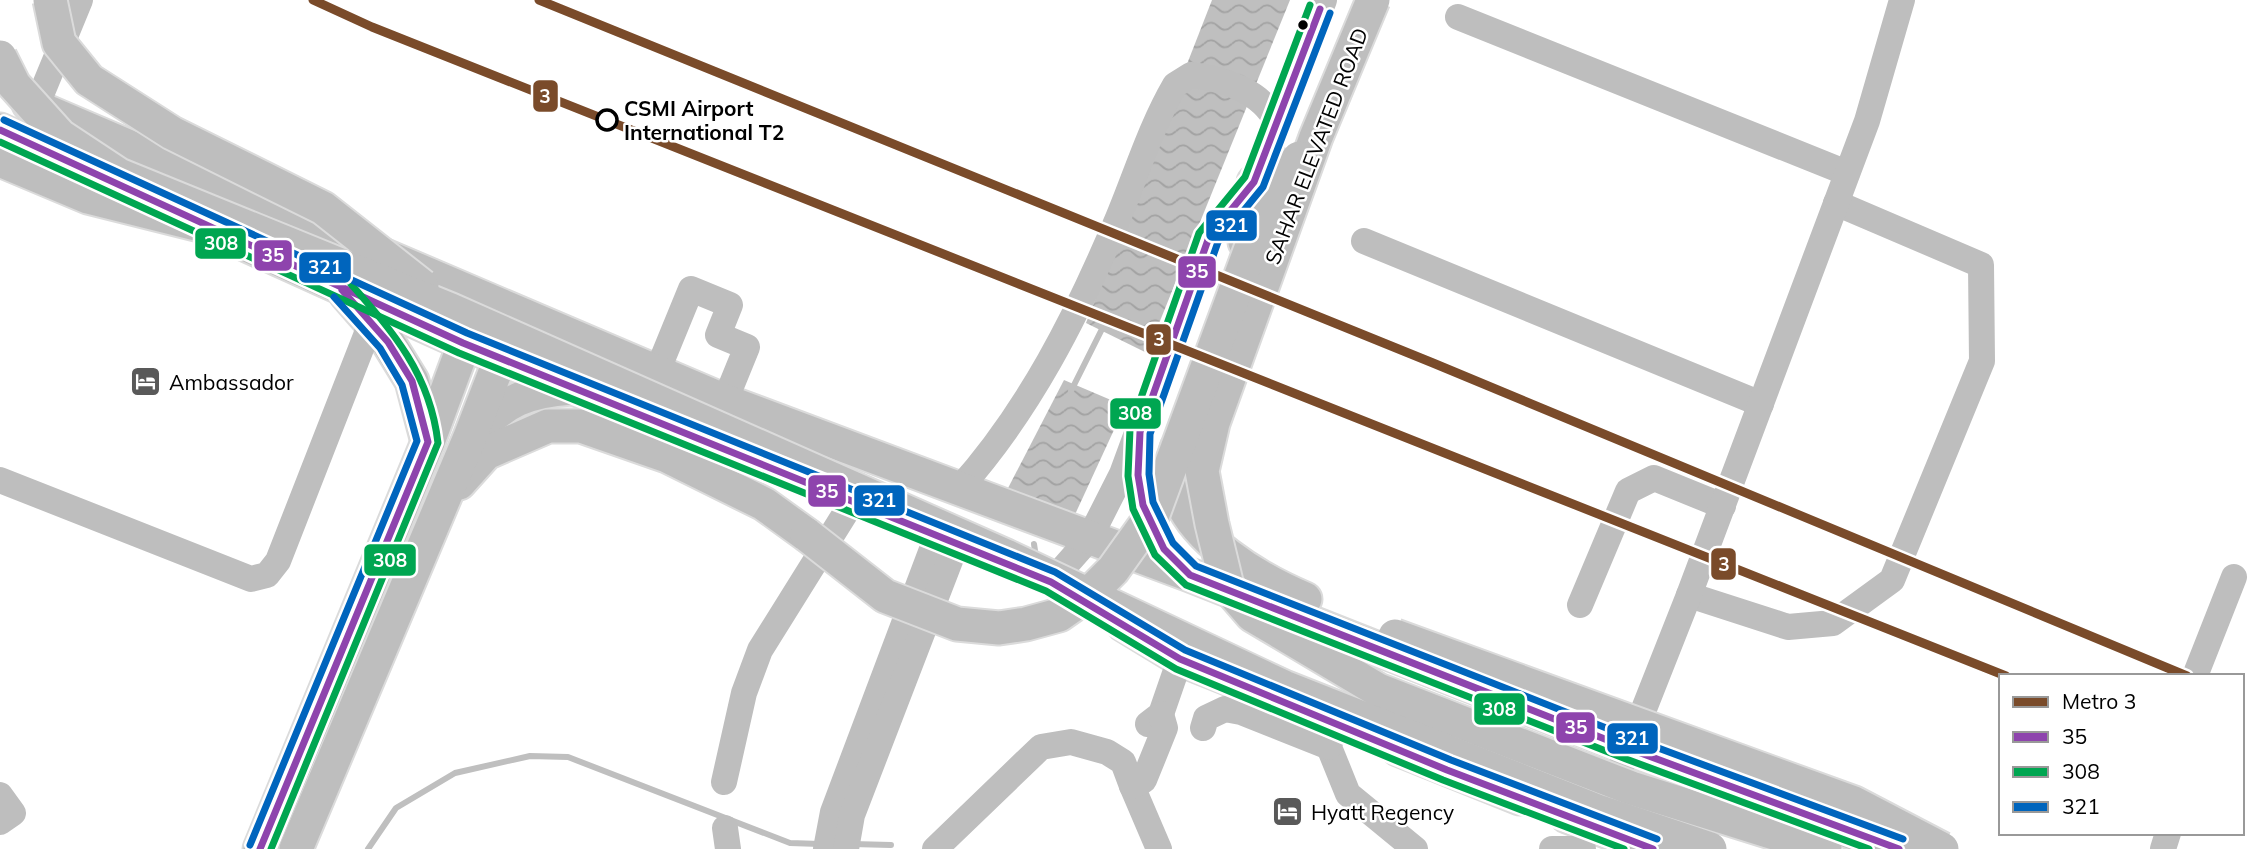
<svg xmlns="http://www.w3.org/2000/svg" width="2258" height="849" font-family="Mulish,sans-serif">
  <defs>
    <pattern id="water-waves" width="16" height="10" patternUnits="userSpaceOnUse" patternTransform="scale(1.75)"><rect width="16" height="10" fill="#bfbfbf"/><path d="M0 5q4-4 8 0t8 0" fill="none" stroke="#a2a2a2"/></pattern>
  </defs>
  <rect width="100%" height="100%" fill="#fff"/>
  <!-- water -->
  <g fill="url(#water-waves)">
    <polygon points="1212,0 1290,0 1147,353 1086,323"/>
    <polygon points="1064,380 1125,406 1072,521 1006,492"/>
  </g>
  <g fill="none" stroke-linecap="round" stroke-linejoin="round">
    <!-- stream -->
    <g stroke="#bfbfbf" stroke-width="6">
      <polyline points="1071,391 1104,325"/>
      <polyline points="1034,544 1036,557"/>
      <polyline points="852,844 891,845"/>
      <polyline points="368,849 396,808 455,773 530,756 568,757 790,843 820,844"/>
    </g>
    <defs>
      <g id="major">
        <polyline points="29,104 725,401 1190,575 1769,803 1899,849"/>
        <polyline points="0,130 113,183"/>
        <polyline points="0,160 88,197 208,227"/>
        <polyline points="216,231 463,343 759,463"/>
        <polyline points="1245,242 1254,182"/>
        <polyline points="346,294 388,342 412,381 428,442"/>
        <path d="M474,433c31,-32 53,-42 97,-45"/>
        <path d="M1177,448c-1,11 -4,26 -1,37 10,53 84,95 129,114"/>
        <polyline points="459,483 486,453 548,426 581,426 667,456 764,504 807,535"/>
        <polyline points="1124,625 1180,659 1255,689"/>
        <polyline points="1398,749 1520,798"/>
        <polyline points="1567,816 1653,849"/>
        <polyline points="260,849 428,442 472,323"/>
        <polyline points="296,849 470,437 508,339"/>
      </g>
    </defs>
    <!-- major casing -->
    <use href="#major" stroke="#dbdbdb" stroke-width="37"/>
    <!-- minor -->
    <g stroke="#bebebe" stroke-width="26">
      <polyline points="1458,17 1847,173"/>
      <polyline points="36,107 80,0"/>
      <polyline points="1364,241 1761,404"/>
      <polyline points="657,372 691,289 730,305 718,335 747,347 725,401"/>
      <path d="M1139,447c-3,53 13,88 49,126"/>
      <polyline points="0,480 251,579 267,575 278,561 371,323"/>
      <path d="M958,490c71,-79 119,-174 160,-272 18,-43 33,-92 57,-133l16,-10c32,3 72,17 86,48"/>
      <polyline points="1051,582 1089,539 1122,474 1209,237 1254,182 1324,0"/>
      <polyline points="1689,595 1788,627 1833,623 1892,580 1982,361 1981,265 1836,203"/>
      <polyline points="1580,605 1628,491 1654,478 1723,506"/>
      <polyline points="2195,676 2234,577"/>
      <polyline points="1335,721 1329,747 1348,794 1415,849"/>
      <polyline points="1148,724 1161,714 1180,659"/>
      <polyline points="1203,728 1206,718 1225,709 1241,712 1329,747"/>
      <polyline points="724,782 744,693 760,650 853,501"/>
      <polyline points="1132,786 1159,849"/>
      <polyline points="0,795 13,813 0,822"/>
      <polyline points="1608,800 1689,595 1867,121 1902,0"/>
      <polyline points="725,828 728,849"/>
      <polyline points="826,849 833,812 937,536"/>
      <polyline points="846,849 852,815 956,545"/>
      <polyline points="935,849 1041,747 1071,742 1107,752 1123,762 1132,786 1144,780 1165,728 1161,714"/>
      <polyline points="1552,849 1583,849"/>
      <polyline points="2163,849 2168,833"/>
    </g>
    <!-- major -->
    <use href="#major" stroke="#bebebe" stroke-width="33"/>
    <defs>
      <g id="major-bridge">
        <polyline points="50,0 59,43 89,80 172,133 323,208 422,286"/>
        <polyline points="1373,0 1316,137 1213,423 1202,471 1212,524 1227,586 1252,615 1378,690 1631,788 1825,849"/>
        <polyline points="0,57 14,85 60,136 119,175 451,310 1006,556 1284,687 1600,812 1710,849"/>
        <polyline points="807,535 885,596 957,624 999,628 1026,624 1059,615 1089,594 1113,570 1153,514 1271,194 1299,158"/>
        <polyline points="1395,636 1854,803 1942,849"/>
      </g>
    </defs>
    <!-- major-bridge casing -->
    <use href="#major-bridge" stroke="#dbdbdb" stroke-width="37" stroke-linecap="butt"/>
    <!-- major-bridge -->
    <use href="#major-bridge" stroke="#bebebe" stroke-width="33"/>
    <defs>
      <g id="bus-1">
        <polyline points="1320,9 1254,182 1209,237 1140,432 1138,475 1143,505 1164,549 1190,575 1630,749 1899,849"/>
        <polyline points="0,130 463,343 1051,582 1180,659 1447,770 1653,849"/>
        <polyline points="260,849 428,442 412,381 388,342 342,290"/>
      </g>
      <g id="bus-2">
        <polyline points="1310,5 1245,177 1199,233 1130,429 1128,476 1133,509 1155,555 1186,585 1626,759 1869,849"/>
        <polyline points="0,142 459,353 1046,591 1176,669 1443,780 1624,849"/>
        <path d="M271,849l167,-406c-8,-69 -44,-110 -88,-160"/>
      </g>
      <g id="bus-3">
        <polyline points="1330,13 1263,187 1218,242 1150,434 1149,474 1153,502 1173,543 1196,566 1634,739 1903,839"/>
        <polyline points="4,120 467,333 1055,572 1185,650 1451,760 1657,839"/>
        <polyline points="250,845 417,441 402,385 380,348 334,297"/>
      </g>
    </defs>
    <!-- bus-1 casing -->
    <use href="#bus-1" stroke="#fff" stroke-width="12"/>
    <!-- bus-2 casing -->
    <use href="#bus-2" stroke="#fff" stroke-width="12"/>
    <!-- bus-3 casing -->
    <use href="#bus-3" stroke="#fff" stroke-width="12"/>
    <!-- bus-1 -->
    <use href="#bus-1" stroke="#8e44ad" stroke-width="7"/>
    <!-- bus-2 -->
    <use href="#bus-2" stroke="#00a651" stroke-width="7"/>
    <!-- bus-3 -->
    <use href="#bus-3" stroke="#0065bd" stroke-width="7"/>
    <defs>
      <g id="metro-1">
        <polyline points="313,0 372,27 2006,676"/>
        <polyline points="539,0 1433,363 2187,676"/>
      </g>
    </defs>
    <!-- metro-1 casing -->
    <use href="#metro-1" stroke="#fff" stroke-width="14"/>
    <!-- metro-1 -->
    <use href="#metro-1" stroke="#7a4b2a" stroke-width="9"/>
  </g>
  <!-- icons -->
  <defs>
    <symbol id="hotel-square" viewBox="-11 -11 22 22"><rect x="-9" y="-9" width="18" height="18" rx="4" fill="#595959" stroke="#fff"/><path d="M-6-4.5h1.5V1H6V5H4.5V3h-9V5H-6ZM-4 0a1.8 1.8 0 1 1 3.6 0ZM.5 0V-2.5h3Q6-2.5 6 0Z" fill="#fff"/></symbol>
  </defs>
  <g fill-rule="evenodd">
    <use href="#hotel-square" x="128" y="364" width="35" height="35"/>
    <use href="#hotel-square" x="1270" y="794" width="35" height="35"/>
  </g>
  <!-- markers -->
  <circle fill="#000" stroke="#fff" stroke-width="2.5" cx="1303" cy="25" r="6"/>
  <circle fill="#fff" stroke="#000" stroke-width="3.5" cx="607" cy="120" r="10"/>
  <g text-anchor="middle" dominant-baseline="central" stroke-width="5" stroke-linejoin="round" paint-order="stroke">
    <!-- stop labels -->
    <g font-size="21" font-weight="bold" fill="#000" stroke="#fff" text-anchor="start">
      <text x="624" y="108">CSMI Airport<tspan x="624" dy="24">International T2</tspan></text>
    </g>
    <!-- street labels -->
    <g font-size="21" fill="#000" stroke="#fff">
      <text transform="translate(1316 146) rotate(-69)">SAHAR ELEVATED ROAD</text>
    </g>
    <!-- poi labels -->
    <g font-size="21" fill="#000" stroke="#fff" text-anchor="start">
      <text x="169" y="382">Ambassador</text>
      <text x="1311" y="812">Hyatt Regency</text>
    </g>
  </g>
  <g stroke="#fff" stroke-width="2.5">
    <rect x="532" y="79" width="27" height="34" rx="7" fill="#7a4b2a"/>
    <rect x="1205" y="209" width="53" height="33" rx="7" fill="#0065bd"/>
    <rect x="194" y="227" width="53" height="33" rx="7" fill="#00a651"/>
    <rect x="253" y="239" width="40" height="33" rx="7" fill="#8e44ad"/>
    <rect x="298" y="251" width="54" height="33" rx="7" fill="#0065bd"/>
    <rect x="1177" y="255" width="40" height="34" rx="7" fill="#8e44ad"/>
    <rect x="1145" y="323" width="27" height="33" rx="7" fill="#7a4b2a"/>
    <rect x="1109" y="397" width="53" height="33" rx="7" fill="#00a651"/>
    <rect x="807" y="474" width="40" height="34" rx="7" fill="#8e44ad"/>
    <rect x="853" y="484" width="53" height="33" rx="7" fill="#0065bd"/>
    <rect x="363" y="543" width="54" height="34" rx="7" fill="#00a651"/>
    <rect x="1710" y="547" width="27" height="34" rx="7" fill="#7a4b2a"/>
    <rect x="1473" y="692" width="53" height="34" rx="7" fill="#00a651"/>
    <rect x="1555" y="711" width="41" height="33" rx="7" fill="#8e44ad"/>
    <rect x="1606" y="722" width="53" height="33" rx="7" fill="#0065bd"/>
  </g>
  <g font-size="19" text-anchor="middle" font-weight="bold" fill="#fff">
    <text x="545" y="103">3</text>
    <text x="1231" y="232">321</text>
    <text x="221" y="250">308</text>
    <text x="273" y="262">35</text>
    <text x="325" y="274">321</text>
    <text x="1197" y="278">35</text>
    <text x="1159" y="346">3</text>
    <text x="1135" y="420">308</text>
    <text x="827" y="498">35</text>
    <text x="879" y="507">321</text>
    <text x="390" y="567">308</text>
    <text x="1724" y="571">3</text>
    <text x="1499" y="716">308</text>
    <text x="1576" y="734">35</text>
    <text x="1632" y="745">321</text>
  </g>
  <!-- legend -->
  <rect x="1999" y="674" width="245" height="161" fill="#ffffff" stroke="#999999" stroke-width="2"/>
  <rect x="2013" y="697" width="35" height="10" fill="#7a4b2a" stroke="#999999" stroke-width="2"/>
  <text x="2062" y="709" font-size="21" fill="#000000">Metro 3</text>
  <rect x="2013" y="732" width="35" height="10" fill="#8e44ad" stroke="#999999" stroke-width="2"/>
  <text x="2062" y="744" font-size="21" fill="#000000">35</text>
  <rect x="2013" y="767" width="35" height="10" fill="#00a651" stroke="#999999" stroke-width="2"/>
  <text x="2062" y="779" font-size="21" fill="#000000">308</text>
  <rect x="2013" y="802" width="35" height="10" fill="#0065bd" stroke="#999999" stroke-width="2"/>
  <text x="2062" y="814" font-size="21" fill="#000000">321</text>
</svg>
